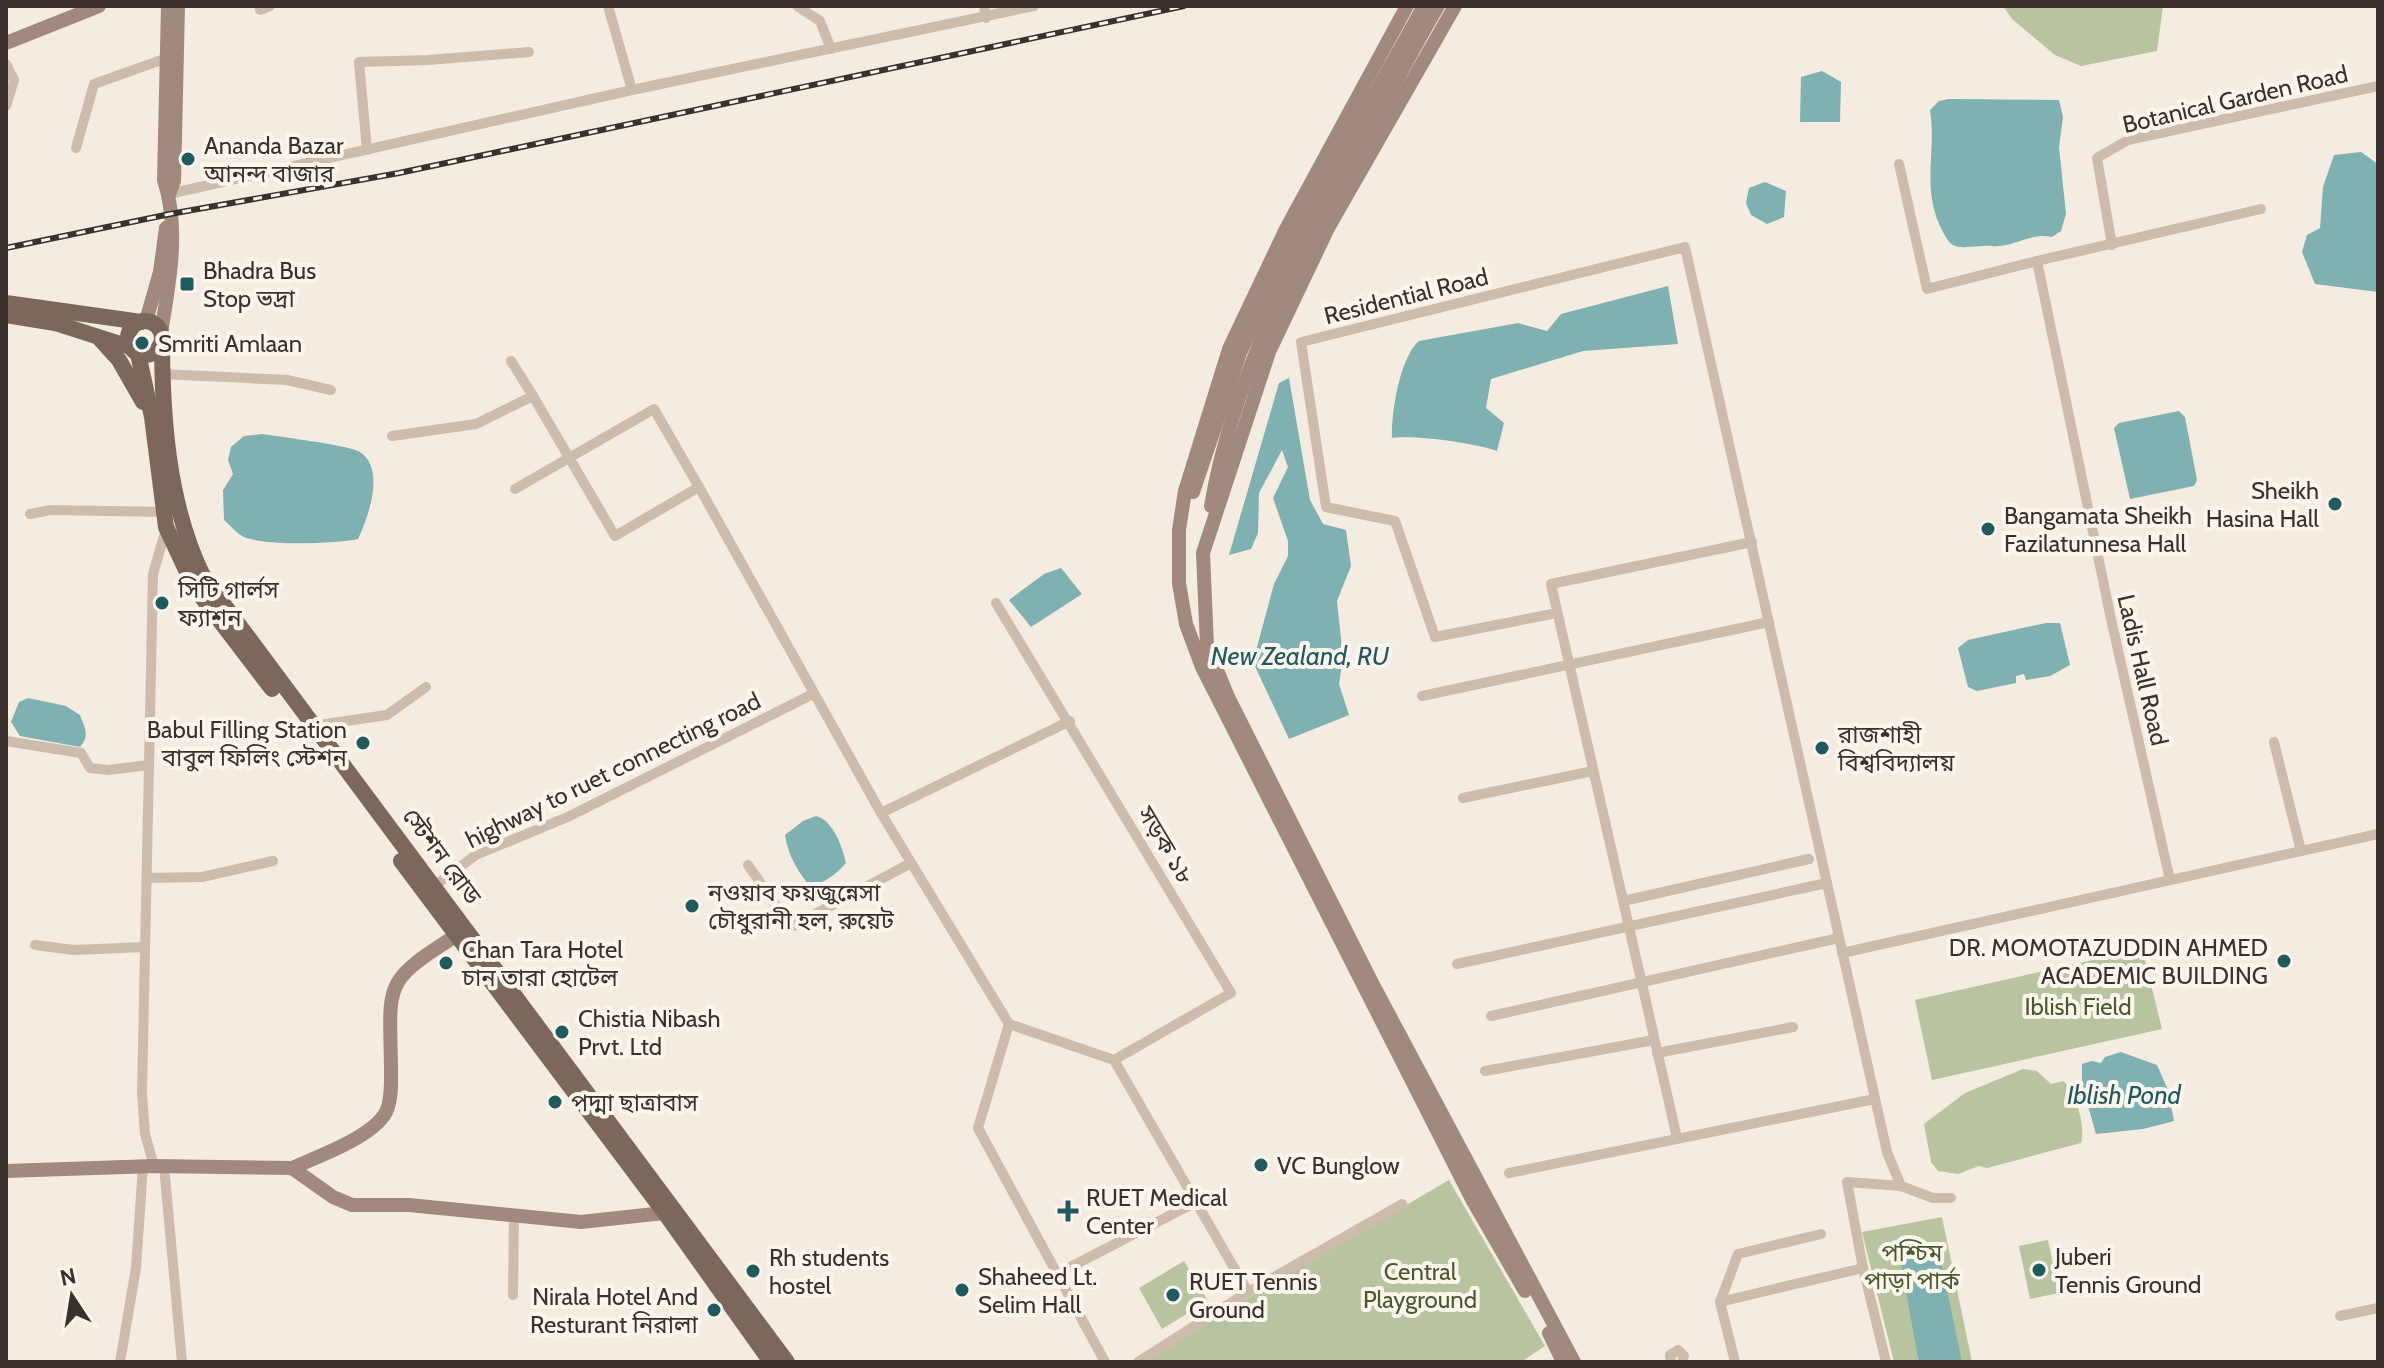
<svg xmlns="http://www.w3.org/2000/svg" width="2384" height="1368" font-family="Cabin,'Noto Sans Bengali',sans-serif">
  <rect width="100%" height="100%" fill="#f4ebe1"/>
  <!-- green -->
  <g fill="#b8c4a0">
    <polygon points="2003,6 2163,6 2157,51 2081,66 2055,55 2012,19"/>
    <polygon points="2142,949 2162,1029 1932,1080 1915,1000"/>
    <path d="M2023,1069l14,2 14,13 12,-3c13,11 23,46 18,62l-94,25 -8,-2 -21,8 -20,-3 -7,-9 -7,-38 41,-31z"/>
    <polygon points="1449,1180 1545,1346 1521,1362 1139,1362"/>
    <polygon points="1942,1217 1972,1362 1894,1362 1862,1232"/>
    <polygon points="2048,1240 2059,1293 2030,1299 2019,1246"/>
    <polygon points="1184,1261 1208,1301 1162,1329 1139,1288"/>
  </g>
  <!-- water -->
  <g fill="#7fb0b2">
    <polygon points="1822,71 1841,82 1840,122 1800,122 1801,77"/>
    <path d="M1949,99l110,1 4,17 -4,30 7,67 -5,17 -9,6c-22,-5 -38,11 -60,9 -11,-1 -28,3 -37,0 -7,-3 -9,-9 -12,-14 -23,-44 -6,-77 -13,-122l9,-9z"/>
    <polygon points="2361,152 2378,164 2378,292 2315,284 2302,252 2307,235 2320,228 2323,187 2334,155"/>
    <polygon points="1765,182 1786,191 1784,217 1767,224 1751,215 1746,203 1749,188"/>
    <path d="M1668,286l10,58 -95,7 -92,28 -5,29 18,15 -7,28c-24,-8 -80,-16 -105,-13 -1,-25 8,-81 27,-97l99,-18 29,8 14,-17z"/>
    <polygon points="1289,378 1310,500 1323,524 1346,530 1351,566 1337,601 1343,658 1339,684 1349,715 1289,739 1253,662 1274,584 1288,556 1288,541 1273,498 1288,467 1282,450 1259,493 1258,533 1251,549 1229,555 1279,383"/>
    <polygon points="2179,411 2185,417 2197,480 2194,486 2130,499 2114,428 2119,423"/>
    <path d="M262,434c18,3 87,11 98,18 26,17 8,66 -2,87 -24,5 -93,7 -114,-2 -7,-3 -14,-12 -20,-17l-1,-30 10,-16 -5,-14 3,-13 13,-11z"/>
    <polygon points="1061,568 1082,594 1031,627 1009,600 1044,574"/>
    <polygon points="2046,623 2060,623 2070,665 2050,676 2026,680 2024,674 2016,676 2016,683 1977,691 1968,687 1958,648 1968,640"/>
    <path d="M28,698l38,8 14,9c5,13 10,21 0,32l-60,-11 -9,-14 8,-20z"/>
    <path d="M816,816c18,5 26,31 30,47 -9,10 -23,23 -38,21 -12,-16 -20,-29 -23,-49l18,-14z"/>
    <polygon points="2121,1052 2157,1065 2168,1090 2174,1121 2143,1129 2096,1134 2082,1084 2082,1064 2092,1061 2101,1063 2105,1057"/>
    <polygon points="1928,1244 1938,1247 1962,1362 1920,1362 1918,1358 1899,1252"/>
  </g>
  <g fill="none" stroke-linecap="round" stroke-linejoin="round">
    <!-- street -->
    <g stroke="#cdbbac" stroke-width="10">
      <polyline points="259,6 260,10 270,6"/>
      <polyline points="608,6 632,90"/>
      <polyline points="797,6 820,21 831,49"/>
      <polyline points="984,6 986,18"/>
      <polyline points="6,64 14,80 6,106"/>
      <polyline points="76,148 94,84 167,58"/>
      <polyline points="367,150 359,62 428,60 529,52"/>
      <polyline points="1899,164 1927,289 2037,261"/>
      <polyline points="169,194 632,90 1034,6"/>
      <polyline points="2112,245 2097,158 2128,140 2378,86"/>
      <polyline points="511,361 533,396"/>
      <polyline points="162,374 287,380 331,390"/>
      <polyline points="392,436 476,424 533,396 615,536 699,487 654,409 515,489"/>
      <polyline points="699,487 881,813 1009,1024 1114,1060 1248,1292"/>
      <polyline points="30,514 51,510 167,512"/>
      <polyline points="996,603 1231,993 1114,1060"/>
      <polyline points="1557,613 1435,637 1395,521 1326,507 1301,342 1685,247 1887,1152 1901,1186 1933,1198 1951,1198"/>
      <polyline points="1422,696 1769,622"/>
      <polyline points="312,726 387,715 426,687"/>
      <polyline points="6,741 81,753 90,768 108,770 149,765"/>
      <polyline points="2274,742 2301,851"/>
      <polyline points="1463,798 1593,771"/>
      <polyline points="881,813 1070,721"/>
      <polyline points="748,865 791,927 911,863"/>
      <polyline points="147,878 202,877 273,861"/>
      <polyline points="2170,880 2111,619 2037,261 2261,209"/>
      <polyline points="434,886 476,855 570,816 813,694"/>
      <polyline points="1623,901 1809,859"/>
      <polyline points="35,945 74,950 145,947"/>
      <polyline points="1842,953 2378,834"/>
      <polyline points="1457,964 1827,883"/>
      <polyline points="1491,1016 1839,938"/>
      <polyline points="1009,1024 978,1128 1105,1362"/>
      <polyline points="1657,1053 1793,1027"/>
      <polyline points="1485,1071 1654,1040"/>
      <polyline points="1677,1138 1551,584 1752,542"/>
      <polyline points="154,1166 145,1134 142,1094 153,574 166,529"/>
      <polyline points="164,1166 182,1362"/>
      <polyline points="1509,1173 1875,1099"/>
      <polyline points="1863,1268 1847,1182 1901,1186"/>
      <polyline points="1055,1275 1196,1202"/>
      <polyline points="513,1295 514,1214"/>
      <polyline points="1720,1302 1738,1254 1821,1234"/>
      <polyline points="2340,1316 2378,1308"/>
      <polyline points="120,1362 136,1268 143,1166"/>
      <polyline points="1138,1362 1248,1292 1402,1204"/>
      <polyline points="1671,1362 1670,1355 1678,1350 1684,1356 1682,1362"/>
      <polyline points="1735,1362 1720,1302 1863,1268 1886,1362"/>
    </g>
    <!-- secondary -->
    <g stroke="#a18a7d" stroke-width="14">
      <polyline points="1407,6 1286,229 1229,349 1185,491 1179,530 1179,583 1186,624 1202,667 1473,1201 1525,1291"/>
      <polyline points="1455,6 1328,228 1269,352 1203,553 1207,646 1228,697 1371,981 1574,1362"/>
      <polyline points="6,43 99,6"/>
      <polyline points="169,194 174,181 178,6"/>
      <polyline points="146,321 160,272 166,228"/>
      <path d="M161,333c8,-49 19,-104 3,-153l4,-174"/>
      <polyline points="1193,492 1240,353 1293,241 1424,6"/>
      <path d="M1211,506c23,-136 90,-254 156,-371 24,-43 46,-87 71,-129"/>
      <path d="M292,1168c25,-11 81,-31 94,-56 6,-12 5,-30 5,-43 -1,-86 -10,-86 66,-134"/>
      <polyline points="6,1171 154,1166 292,1168 333,1197 352,1205 409,1205 581,1222 673,1212"/>
      <polyline points="1549,1333 1563,1362"/>
    </g>
    <!-- primary -->
    <g stroke="#7d675c" stroke-width="16">
      <polyline points="6,303 141,322"/>
      <polyline points="6,315 55,323 130,347"/>
      <circle cx="145" cy="338" r="17"/>
      <path d="M162,338c0,80 6,168 42,240l583,784"/>
      <polyline points="100,339 119,360 143,402"/>
      <polyline points="138,354 152,417 166,527 194,587 272,689"/>
      <polyline points="401,861 665,1213 771,1362"/>
    </g>
    <defs>
      <polyline id="rail" points="6,248 170,214 399,173 1184,6"/>
    </defs>
    <!-- rail casing -->
    <use href="#rail" stroke="#3b302b" stroke-width="6"/>
    <!-- rail -->
    <use href="#rail" stroke="#fbf5ee" stroke-width="3" stroke-dasharray="9" stroke-linecap="butt"/>
  </g>
  <!-- markers -->
  <g fill="#1f5a5e" stroke="#fbf5ee" stroke-width="3">
    <circle cx="188" cy="159" r="8"/>
    <rect x="179" y="276" width="16" height="16" rx="4"/>
    <circle cx="142" cy="343" r="8"/>
    <circle cx="2335" cy="504" r="8"/>
    <circle cx="1988" cy="529" r="8"/>
    <circle cx="162" cy="603" r="8"/>
    <circle cx="363" cy="743" r="8"/>
    <circle cx="1822" cy="748" r="8"/>
    <circle cx="692" cy="906" r="8"/>
    <circle cx="2284" cy="961" r="8"/>
    <circle cx="446" cy="963" r="8"/>
    <circle cx="562" cy="1032" r="8"/>
    <circle cx="555" cy="1102" r="8"/>
    <circle cx="1261" cy="1165" r="8"/>
    <path d="M1064 1199h8v8h8v8h-8v8h-8v-8h-8v-8h8z"/>
    <circle cx="2039" cy="1270" r="8"/>
    <circle cx="753" cy="1271" r="8"/>
    <circle cx="962" cy="1290" r="8"/>
    <circle cx="1173" cy="1295" r="8"/>
    <circle cx="714" cy="1310" r="8"/>
  </g>
  <g text-anchor="middle" dominant-baseline="central" stroke-width="8" stroke-linejoin="round" paint-order="stroke">
    <!-- street labels -->
    <g font-size="24" fill="#3b302b" stroke="#fbf5ee">
      <text transform="translate(2235 99) rotate(-13)">Botanical Garden Road</text>
      <text transform="translate(1406 296) rotate(-14)">Residential Road</text>
      <text transform="translate(2143 670) rotate(77)">Ladis Hall Road</text>
      <text transform="translate(613 770) rotate(-26)">highway to ruet connecting road</text>
      <text transform="translate(1166 845) rotate(59)">সড়ক ১৮</text>
      <text transform="translate(442 856) rotate(53)">স্টেশন রোড</text>
    </g>
    <!-- poi labels -->
    <g font-size="24" fill="#3b302b" stroke="#fbf5ee" text-anchor="start">
      <text x="204" y="145">Ananda Bazar<tspan x="204" dy="28">আনন্দ বাজার</tspan></text>
      <text x="203" y="270">Bhadra Bus<tspan x="203" dy="28">Stop ভদ্রা</tspan></text>
      <text x="158" y="343">Smriti Amlaan</text>
      <text x="2319" y="490" text-anchor="end">Sheikh<tspan x="2319" dy="28">Hasina Hall</tspan></text>
      <text x="2004" y="515">Bangamata Sheikh<tspan x="2004" dy="28">Fazilatunnesa Hall</tspan></text>
      <text x="178" y="589">সিটি গার্লস<tspan x="178" dy="28">ফ্যাশন</tspan></text>
      <text x="347" y="729" text-anchor="end">Babul Filling Station<tspan x="347" dy="28">বাবুল ফিলিং স্টেশন</tspan></text>
      <text x="1838" y="734">রাজশাহী<tspan x="1838" dy="28">বিশ্ববিদ্যালয়</tspan></text>
      <text x="708" y="892">নওয়াব ফয়জুন্নেসা<tspan x="708" dy="28">চৌধুরানী হল, রুয়েট</tspan></text>
      <text x="2268" y="947" text-anchor="end">DR. MOMOTAZUDDIN AHMED<tspan x="2268" dy="28">ACADEMIC BUILDING</tspan></text>
      <text x="462" y="949">Chan Tara Hotel<tspan x="462" dy="28">চান তারা হোটেল</tspan></text>
      <text x="578" y="1018">Chistia Nibash<tspan x="578" dy="28">Prvt. Ltd</tspan></text>
      <text x="571" y="1102">পদ্মা ছাত্রাবাস</text>
      <text x="1277" y="1165">VC Bunglow</text>
      <text x="1086" y="1197">RUET Medical<tspan x="1086" dy="28">Center</tspan></text>
      <text x="2055" y="1256">Juberi<tspan x="2055" dy="28">Tennis Ground</tspan></text>
      <text x="769" y="1257">Rh students<tspan x="769" dy="28">hostel</tspan></text>
      <text x="978" y="1276">Shaheed Lt.<tspan x="978" dy="28">Selim Hall</tspan></text>
      <text x="1189" y="1281">RUET Tennis<tspan x="1189" dy="28">Ground</tspan></text>
      <text x="698" y="1296" text-anchor="end">Nirala Hotel And<tspan x="698" dy="28">Resturant নিরালা</tspan></text>
    </g>
    <!-- park labels -->
    <g font-size="24" fill="#4a5a2e" stroke="#fbf5ee">
      <text x="2078" y="1006">Iblish Field</text>
      <text x="1912" y="1252">পশ্চিম<tspan x="1912" dy="28">পাড়া পার্ক</tspan></text>
      <text x="1420" y="1271">Central<tspan x="1420" dy="28">Playground</tspan></text>
    </g>
    <!-- water labels -->
    <g font-size="26" font-style="italic" fill="#1f5a5e" stroke="#fbf5ee">
      <text x="1300" y="656">New Zealand, RU</text>
      <text x="2124" y="1095">Iblish Pond</text>
    </g>
  </g>
  <!-- border -->
  <rect width="2384" height="1368" fill="none" stroke="#3b302b" stroke-width="16"/>
  <!-- north arrow -->
  <g transform="translate(72 1296) rotate(348)" stroke="#fbf5ee" stroke-width="6" paint-order="stroke">
  <path d="M0-6L14 30L0 20L-14 30Z" fill="#3b302b"/>
  <text y="-12" font-size="22" font-weight="bold" text-anchor="middle" fill="#3b302b">N</text>
  </g>
</svg>
